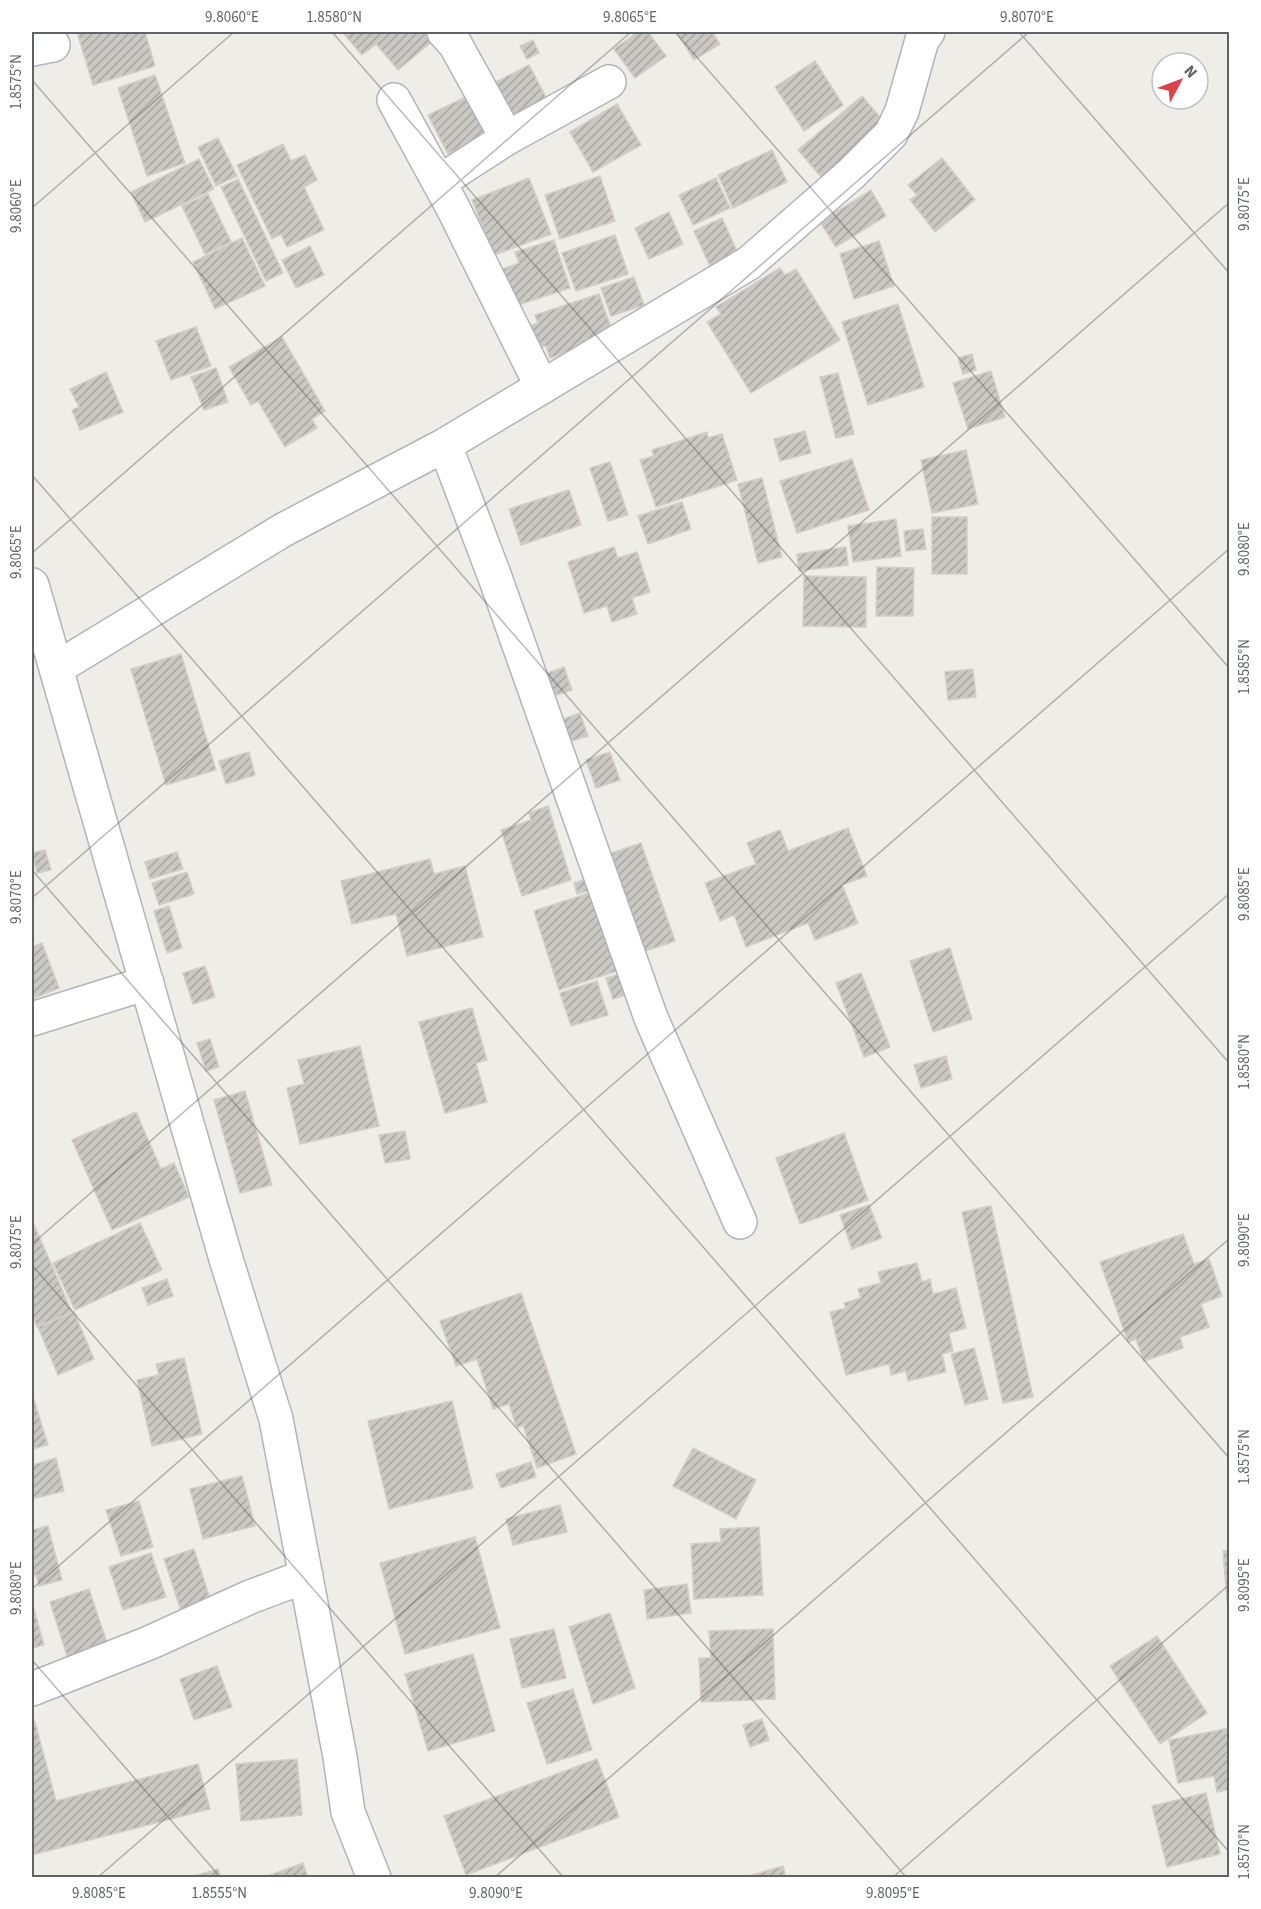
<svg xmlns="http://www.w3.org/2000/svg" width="1261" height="1909" font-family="'Source Sans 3',sans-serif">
  <defs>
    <pattern id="building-hatch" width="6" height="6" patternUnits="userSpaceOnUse" patternTransform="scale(1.5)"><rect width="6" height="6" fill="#cbc8c4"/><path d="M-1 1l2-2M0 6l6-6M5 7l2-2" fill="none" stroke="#a8a6a3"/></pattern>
  </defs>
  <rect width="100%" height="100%" fill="#efede8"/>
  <!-- building -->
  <g fill="url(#building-hatch)" stroke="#d4cec6" stroke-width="1.5">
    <polygon points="77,32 145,32 155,66 93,85"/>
    <polygon points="347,32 429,32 435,39 398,70 376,44 362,55 344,34"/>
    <polygon points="638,32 648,32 666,56 635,78 614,49"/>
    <polygon points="676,32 712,32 720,44 694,60"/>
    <polygon points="533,40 539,53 527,59 520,46"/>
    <polygon points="815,61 843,105 804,131 775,87"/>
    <polygon points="529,65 548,101 507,122 488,86"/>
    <polygon points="155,75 185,163 147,176 118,88"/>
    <polygon points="470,95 489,134 448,154 428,115"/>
    <polygon points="862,96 886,124 822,178 798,150"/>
    <polygon points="617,104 641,145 593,172 570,132"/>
    <polygon points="218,138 237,176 216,186 198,147"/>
    <polygon points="283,144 291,161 305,155 317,180 304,187 324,230 287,247 281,234 272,239 237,165"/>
    <polygon points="772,150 787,182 733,208 718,175"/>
    <polygon points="942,158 975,200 935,232 910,200 917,195 908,185"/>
    <polygon points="199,159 214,189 145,222 131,192"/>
    <polygon points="600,176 615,221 560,239 545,195"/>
    <polygon points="529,178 551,234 494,255 472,200"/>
    <polygon points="716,178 730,208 693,225 679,195"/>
    <polygon points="238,179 283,273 266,281 221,187"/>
    <polygon points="871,190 886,216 836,247 820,222"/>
    <polygon points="208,194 231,242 205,254 182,206"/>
    <polygon points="669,212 683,244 649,259 635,228"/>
    <polygon points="722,218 741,260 713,273 694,231"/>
    <polygon points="615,235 628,274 576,291 562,253"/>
    <polygon points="242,238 265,286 215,309 193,262"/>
    <polygon points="554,240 570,288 509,308 497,271 519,263 515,252"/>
    <polygon points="879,241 894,286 854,299 840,254"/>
    <polygon points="310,246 324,275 296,288 282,260"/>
    <polygon points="780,268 785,275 796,269 840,340 751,393 707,322 721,314 716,307"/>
    <polygon points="634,277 644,305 611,316 601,288"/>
    <polygon points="599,294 614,336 550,358 546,346 537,349 530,326 538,323 535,315"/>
    <polygon points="898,304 924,387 868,405 842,322"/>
    <polygon points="196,327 211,366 171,380 156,341"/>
    <polygon points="282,337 325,411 312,419 317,428 285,447 258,401 251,405 229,367"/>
    <polygon points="972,354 976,370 963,374 958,358"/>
    <polygon points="216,368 228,402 204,410 191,377"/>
    <polygon points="991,371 1005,417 968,429 953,383"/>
    <polygon points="106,372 123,412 80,430 72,410 79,407 70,389"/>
    <polygon points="838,373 854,434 836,438 820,377"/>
    <polygon points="805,431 811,453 780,461 774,439"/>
    <polygon points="707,432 708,438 722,434 737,480 656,507 640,460 654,456 652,450"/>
    <polygon points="966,450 978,504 932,513 921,460"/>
    <polygon points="852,459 869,510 797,533 780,481"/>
    <polygon points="610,462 628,515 608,521 590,468"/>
    <polygon points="762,478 782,557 758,563 738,484"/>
    <polygon points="569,490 581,525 521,545 509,509"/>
    <polygon points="682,502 691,529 648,544 638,516"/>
    <rect x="932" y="517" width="35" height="57"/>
    <polygon points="896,519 901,556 853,562 848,526"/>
    <polygon points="923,529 926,549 906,551 904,531"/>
    <polygon points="614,547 618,558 637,552 650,592 632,598 637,614 612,622 607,606 584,613 568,562"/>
    <polygon points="846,547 848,565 799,571 797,554"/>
    <polygon points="877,567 914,568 913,616 876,616"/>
    <polygon points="804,576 866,577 866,627 803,626"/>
    <polygon points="181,654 216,770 166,785 131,669"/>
    <polygon points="564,667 572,690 553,696 545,674"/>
    <polygon points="973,669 976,697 948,700 945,672"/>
    <polygon points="580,713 588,736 569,742 561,720"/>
    <polygon points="249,752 255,775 226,784 219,761"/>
    <polygon points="610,752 620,780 596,788 586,760"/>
    <polygon points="548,806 571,880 522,896 501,830 531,820 529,813"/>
    <polygon points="848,828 867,876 842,885 858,923 815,940 808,923 746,947 734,915 720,921 705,883 756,864 747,843 780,830 788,851"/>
    <polygon points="641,843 675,941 643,952 609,854"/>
    <polygon points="45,850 51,870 37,873 32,853"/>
    <polygon points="177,852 183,869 150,879 145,862"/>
    <polygon points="430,859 434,874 465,866 483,937 407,956 396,914 352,924 341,881"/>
    <polygon points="187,872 194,894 159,905 152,883"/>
    <polygon points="590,878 593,889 577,894 574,883"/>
    <polygon points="598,890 623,969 559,990 534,911"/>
    <polygon points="169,906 182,948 167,953 154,911"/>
    <polygon points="42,943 59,988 32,999 32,947"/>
    <polygon points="950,948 972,1019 933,1032 910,961"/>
    <polygon points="205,966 215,997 193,1004 183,973"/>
    <polygon points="626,972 632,993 613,999 606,978"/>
    <polygon points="861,973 890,1047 864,1057 836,983"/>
    <polygon points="597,981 608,1015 571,1026 560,993"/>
    <polygon points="472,1008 487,1060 476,1063 487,1102 445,1113 419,1022"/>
    <polygon points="210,1039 219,1067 206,1071 197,1043"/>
    <polygon points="360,1046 379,1126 300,1144 287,1088 304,1084 298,1060"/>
    <polygon points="946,1056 952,1079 921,1088 914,1065"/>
    <polygon points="245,1091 272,1185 240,1193 214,1100"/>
    <polygon points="136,1112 161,1169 174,1163 189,1197 112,1230 72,1140"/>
    <polygon points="405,1131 410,1159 385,1163 379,1135"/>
    <polygon points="844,1133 868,1200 800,1224 776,1158"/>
    <polygon points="869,1205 882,1238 852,1249 840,1215"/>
    <polygon points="991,1206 1033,1397 1003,1403 962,1212"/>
    <polygon points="32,1220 72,1312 37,1327 32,1314"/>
    <polygon points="140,1223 162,1270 75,1310 53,1263"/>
    <polygon points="1183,1234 1194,1264 1209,1259 1222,1296 1201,1304 1209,1327 1180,1337 1183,1348 1144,1361 1136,1339 1128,1342 1100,1262"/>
    <polygon points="917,1263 922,1282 930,1279 933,1294 956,1288 966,1328 949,1333 953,1351 942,1354 946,1372 908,1381 906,1371 891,1375 889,1364 846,1375 830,1312 846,1308 844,1303 861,1298 858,1289 881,1283 878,1272"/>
    <polygon points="167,1279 173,1296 148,1305 142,1288"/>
    <polygon points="521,1293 576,1454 537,1468 523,1425 517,1428 509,1404 493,1409 477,1359 456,1366 440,1321"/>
    <polygon points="74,1312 94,1359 58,1375 38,1327"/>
    <polygon points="974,1348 988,1399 965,1405 951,1354"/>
    <polygon points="184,1358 202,1434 152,1446 137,1380 159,1375 156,1364"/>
    <polygon points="34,1400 48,1445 32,1449 32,1401"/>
    <polygon points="452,1401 473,1488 389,1509 368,1421"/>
    <polygon points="693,1448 756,1480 736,1519 673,1486"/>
    <polygon points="56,1458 64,1491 32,1499 32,1465"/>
    <polygon points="531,1462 536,1477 501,1488 496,1474"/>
    <polygon points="242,1476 255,1526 203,1539 190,1489"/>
    <polygon points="139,1501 153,1547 121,1556 106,1510"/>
    <polygon points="560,1505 567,1532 513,1545 506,1519"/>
    <polygon points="48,1526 62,1580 39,1586 36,1575 32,1576 32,1530"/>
    <polygon points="759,1527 763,1595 694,1599 691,1544 721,1542 720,1529"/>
    <polygon points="475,1537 500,1628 405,1654 380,1563"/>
    <polygon points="194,1549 211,1602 181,1611 164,1559"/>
    <polygon points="1230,1550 1230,1601 1227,1601 1223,1551"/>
    <polygon points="151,1553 166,1597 123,1610 109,1567"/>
    <polygon points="687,1584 691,1613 647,1619 644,1590"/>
    <polygon points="89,1589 109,1649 69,1662 50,1602"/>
    <polygon points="32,1602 44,1645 32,1648"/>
    <polygon points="610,1613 635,1688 593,1704 569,1627"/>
    <polygon points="554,1629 566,1678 522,1688 510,1639"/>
    <polygon points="773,1629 775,1699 701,1702 699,1658 711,1658 709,1631"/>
    <polygon points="1157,1636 1207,1713 1160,1744 1110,1666"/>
    <polygon points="473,1654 495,1731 428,1751 405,1674"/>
    <polygon points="217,1666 232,1707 194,1720 180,1679"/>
    <polygon points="573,1689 592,1750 547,1764 527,1703"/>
    <polygon points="762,1719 769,1740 750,1747 743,1725"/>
    <polygon points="35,1722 56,1801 198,1764 210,1809 32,1855 32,1723"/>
    <polygon points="1230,1728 1230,1789 1217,1792 1214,1776 1178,1783 1169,1740"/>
    <polygon points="297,1759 302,1815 241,1821 236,1764"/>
    <polygon points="597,1759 619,1817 466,1875 444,1816"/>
    <polygon points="1206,1793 1220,1854 1167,1867 1152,1806"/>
    <polygon points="303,1863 308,1878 262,1878"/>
    <polygon points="783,1866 786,1878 742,1878"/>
    <polygon points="218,1869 221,1878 188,1878"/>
  </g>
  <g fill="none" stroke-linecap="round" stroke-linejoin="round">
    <defs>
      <g id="minor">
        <polyline points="444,32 455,44 507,138"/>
        <polyline points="32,49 53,45"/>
        <polyline points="394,100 452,206 542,387"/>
        <polyline points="439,182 507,138 609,82"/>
        <polyline points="445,445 496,580 651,1018 740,1222"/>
        <polyline points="32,585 226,1259 276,1419 340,1757 348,1812 374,1878"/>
        <polyline points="57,668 283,530 445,445 749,263 851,174 891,134 902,111 922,40 928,32"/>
        <polyline points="32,1019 147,983"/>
        <polyline points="32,1689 149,1643 250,1597 306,1576"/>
      </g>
    </defs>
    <!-- minor casing -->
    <use href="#minor" stroke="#b2b5b8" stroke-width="36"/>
    <!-- minor -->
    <use href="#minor" stroke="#fff" stroke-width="33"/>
  </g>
  <!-- ticks -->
  <path fill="none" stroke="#5f6366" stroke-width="1.5" stroke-opacity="0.45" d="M332,32l898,1032M675,32l555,637M1019,32l211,242M32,80l1198,1379M32,208l202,-176M32,475l1198,1378M32,553l599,-521M32,870l875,1008M32,898l997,-866M32,1244l1198,-1042M32,1265l532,613M32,1589l1198,-1041M32,1660l189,218M97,1878l1133,-985M494,1878l736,-640M892,1878l338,-294"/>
  <!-- border -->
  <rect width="1261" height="1909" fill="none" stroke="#ffffff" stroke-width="66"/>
  <!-- north arrow -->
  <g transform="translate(1180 81) rotate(49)"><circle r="28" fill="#ffffff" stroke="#bfc1c2" stroke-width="1.5"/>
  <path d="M0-4.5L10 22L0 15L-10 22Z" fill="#d94448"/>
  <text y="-9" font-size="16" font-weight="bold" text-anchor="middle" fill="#5f6366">N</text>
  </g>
  <rect x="33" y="33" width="1195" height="1843" fill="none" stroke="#5f6366" stroke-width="2"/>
  <g font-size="15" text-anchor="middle" fill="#5f6366">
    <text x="232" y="22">9.8060°E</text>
    <text x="334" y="22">1.8580°N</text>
    <text x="630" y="22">9.8065°E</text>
    <text x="1027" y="22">9.8070°E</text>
    <text transform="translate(16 82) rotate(-90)" y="5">1.8575°N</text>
    <text transform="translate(1244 204) rotate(-90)" y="5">9.8075°E</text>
    <text transform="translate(16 206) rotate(-90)" y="5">9.8060°E</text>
    <text transform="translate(1244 549) rotate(-90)" y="5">9.8080°E</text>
    <text transform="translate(16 552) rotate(-90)" y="5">9.8065°E</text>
    <text transform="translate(1244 667) rotate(-90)" y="5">1.8585°N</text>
    <text transform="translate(1244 894) rotate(-90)" y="5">9.8085°E</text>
    <text transform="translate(16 897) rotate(-90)" y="5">9.8070°E</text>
    <text transform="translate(1244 1062) rotate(-90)" y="5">1.8580°N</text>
    <text transform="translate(1244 1240) rotate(-90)" y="5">9.8090°E</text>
    <text transform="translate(16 1242) rotate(-90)" y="5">9.8075°E</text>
    <text transform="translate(1244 1457) rotate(-90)" y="5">1.8575°N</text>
    <text transform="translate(1244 1585) rotate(-90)" y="5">9.8095°E</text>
    <text transform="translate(16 1588) rotate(-90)" y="5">9.8080°E</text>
    <text transform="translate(1244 1852) rotate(-90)" y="5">1.8570°N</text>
    <text x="99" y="1898">9.8085°E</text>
    <text x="219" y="1898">1.8555°N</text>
    <text x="496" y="1898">9.8090°E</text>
    <text x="893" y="1898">9.8095°E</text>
  </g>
</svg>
